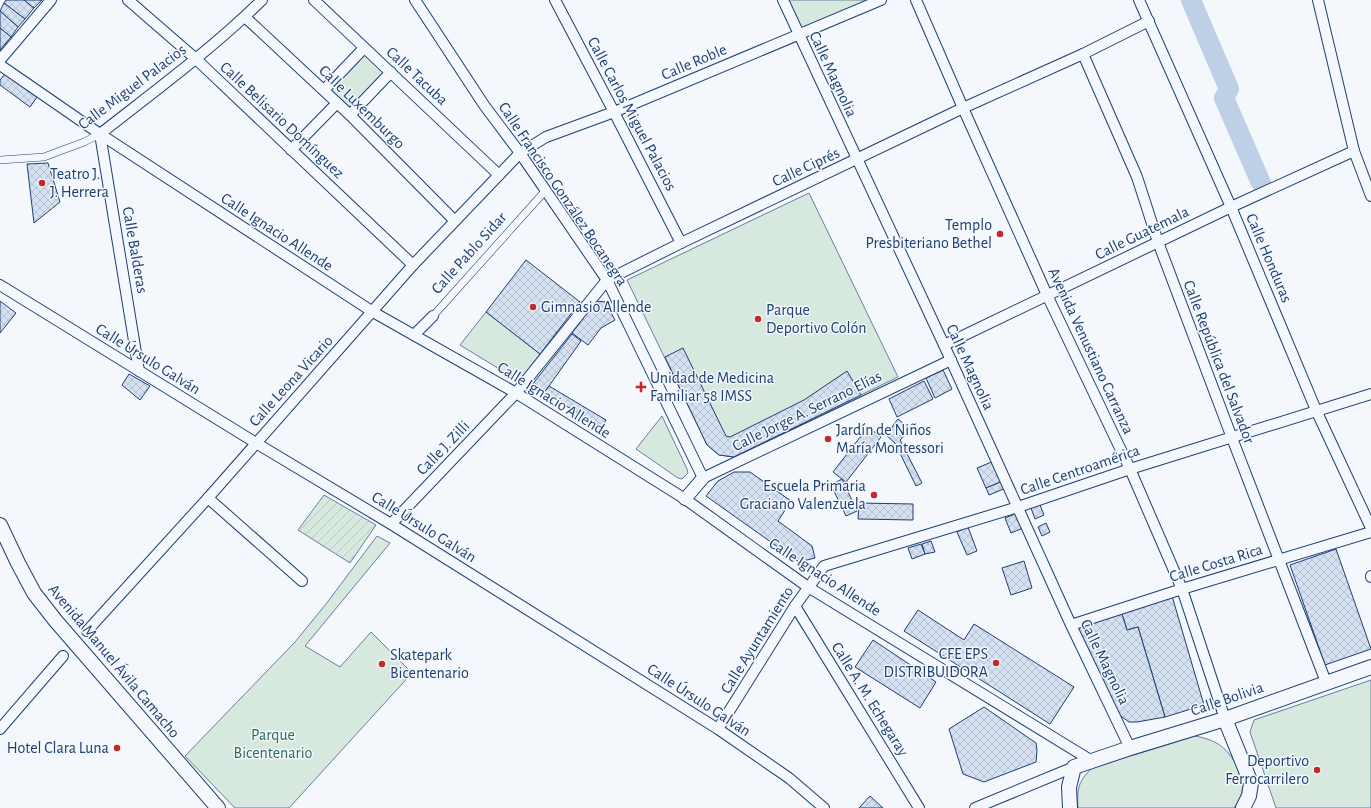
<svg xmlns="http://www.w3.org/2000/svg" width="1371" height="808" font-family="'Alegreya Sans',sans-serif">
  <defs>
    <pattern id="garden-furrows" width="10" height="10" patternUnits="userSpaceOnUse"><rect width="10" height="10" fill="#d7e8df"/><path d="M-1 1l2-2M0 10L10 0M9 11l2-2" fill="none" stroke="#b8c8c3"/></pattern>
    <pattern id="building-cross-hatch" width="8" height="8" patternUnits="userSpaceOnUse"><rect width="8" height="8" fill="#d5e0f0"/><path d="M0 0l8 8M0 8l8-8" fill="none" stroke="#b6c1d1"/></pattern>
  </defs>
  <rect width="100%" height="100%" fill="#f4f7fb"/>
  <!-- park -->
  <g fill="#d7e8df" stroke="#687fa3">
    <polygon points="783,0 881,0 798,34"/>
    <polygon points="364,50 389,72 350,112 326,90"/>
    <polygon points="809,193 898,377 734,457 719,455 707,445 627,280"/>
    <polygon points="486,312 540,354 519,381 460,345"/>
    <polygon points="662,416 687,469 688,473 682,479 678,478 636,449"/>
    <polygon points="377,536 390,543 305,646 340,667 371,632 412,673 289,808 235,808 185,756 295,642 326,604"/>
    <polygon points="1371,680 1371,808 1276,808 1250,732 1254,720"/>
    <path d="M1195,736c21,4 30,10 41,28 4,6 7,14 7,21 0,9 -5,16 -9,23h-156c-1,-20 0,-26 14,-40z"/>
  </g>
  <!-- garden -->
  <polygon fill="url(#garden-furrows)" stroke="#687fa3" points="324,495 376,525 350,563 298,530"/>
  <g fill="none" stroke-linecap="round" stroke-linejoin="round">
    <!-- river -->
    <polyline stroke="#bed0e5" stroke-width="20" points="1191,0 1229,89 1224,98 1261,183"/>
  </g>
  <!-- building -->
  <g fill="url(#building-cross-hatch)" stroke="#1d3f73">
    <polygon points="6,0 24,0 34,8 25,19 4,3"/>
    <polygon points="24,0 42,0 34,8"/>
    <polygon points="4,3 25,19 18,27 0,11"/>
    <polygon points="0,11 18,27 11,37 0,28"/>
    <polygon points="0,28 11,37 0,50"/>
    <polygon points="5,74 37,97 30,107 0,85 0,80"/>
    <polygon points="48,163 60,202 34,223 27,164"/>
    <polygon points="526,260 580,302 540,354 486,312"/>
    <polygon points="0,301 16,313 0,333"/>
    <polygon points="596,301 605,302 615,320 601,328 588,345 572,333"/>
    <polygon points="572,334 581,341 544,393 532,385"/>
    <polygon points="683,348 726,436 730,437 804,400 847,371 861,395 734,457 719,455 707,445 665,357"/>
    <polygon points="943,370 952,389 935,398 926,378"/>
    <polygon points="129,374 150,386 140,400 122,385"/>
    <polygon points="924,381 933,399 897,417 889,399"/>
    <polygon points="549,386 606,420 602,427 544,393"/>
    <polygon points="898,419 910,429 900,440 922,483 916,486 895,443 886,435"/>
    <polygon points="868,427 881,437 846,482 833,472"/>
    <polygon points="994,461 1003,481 986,488 977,468"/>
    <polygon points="734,472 750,472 791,501 778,521 812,546 815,558 799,562 706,496 718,481"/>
    <polygon points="842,479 857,511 846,516 831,485"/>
    <polygon points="1003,481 1006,488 989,495 986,488"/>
    <polygon points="859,503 913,504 913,520 858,519"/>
    <polygon points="1040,505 1044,515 1035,519 1031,508"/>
    <polygon points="1017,513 1023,528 1011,533 1005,518"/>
    <polygon points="1046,523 1050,532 1042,536 1038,527"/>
    <polygon points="968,527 977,551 967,555 957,532"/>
    <polygon points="931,541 935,552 925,554 922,544"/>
    <polygon points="921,544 925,554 912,559 908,548"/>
    <polygon points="1336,549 1371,649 1325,665 1290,565"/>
    <polygon points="1024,561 1032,588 1011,595 1002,568"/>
    <polygon points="1172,596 1204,705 1165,717 1138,627 1127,630 1121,611"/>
    <polygon points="918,610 964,640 974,624 1074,687 1050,724 904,631"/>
    <polygon points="1121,611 1127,630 1138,627 1165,717 1137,722 1129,722 1115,712 1076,623"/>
    <polygon points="873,640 936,682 920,708 855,667"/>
    <polygon points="984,707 1036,743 1037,750 1036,762 984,782 963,774 949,729"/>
    <polygon points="870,796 883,808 859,808"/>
  </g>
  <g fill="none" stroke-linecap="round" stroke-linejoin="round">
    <defs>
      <g id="pedestrian">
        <polyline points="0,160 44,157 84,142 100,134"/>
        <polyline points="433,316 546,190"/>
      </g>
      <g id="minor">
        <polyline points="128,0 196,59 413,265"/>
        <polyline points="314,0 499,175"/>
        <polyline points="415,0 484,105 520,153 607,280 703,478 951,360"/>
        <polyline points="555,0 614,112 681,243"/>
        <polyline points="783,0 944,345 1071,625 1130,748"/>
        <polyline points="916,0 963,108 1047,295 1130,469 1182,589 1225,719"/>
        <polyline points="1139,0 1231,207 1316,410 1371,528"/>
        <polyline points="1318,0 1354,151 1371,196"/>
        <polyline points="245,17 350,115 455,221"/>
        <polyline points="1083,54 1137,177 1158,242 1232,438 1326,682"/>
        <polyline points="0,60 51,0"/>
        <polyline points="0,65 100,134 373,312 516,393 685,499 808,587 1092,761"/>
        <polyline points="324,90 364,48"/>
        <polyline points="350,115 391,72"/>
        <polyline points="291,150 337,103"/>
        <polyline points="0,285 256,443 391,524 718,729 789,778 824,808"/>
        <polyline points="414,335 433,316"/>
        <polyline points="944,345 1231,207 1354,151"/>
        <path d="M139,371l-39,-237c55,-43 112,-85 162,-134"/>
        <polyline points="208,498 302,581"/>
        <polyline points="391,524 516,393 607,280 681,243 963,108 1083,54 1149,21"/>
        <polyline points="1371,576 1371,577"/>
        <polyline points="795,606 919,808"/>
        <polyline points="1071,625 1182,589 1371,532"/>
        <polyline points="87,631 208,498 413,265 520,153 546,137 614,112 881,0"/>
        <polyline points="0,729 63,656"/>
        <polyline points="718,729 795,606 824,566 1018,507 1130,469 1371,394"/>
        <polyline points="975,808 1074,767"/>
      </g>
      <polyline id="tertiary" points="685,499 703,478"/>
      <g id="secondary">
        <polyline points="0,525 18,563 34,593 55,620 218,808"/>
        <polyline points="1225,719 1251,783 1249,796 1243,808"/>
        <polyline points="1070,808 1069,787 1074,767 1130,748 1225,719 1371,667"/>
      </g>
    </defs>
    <!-- pedestrian casing -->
    <use href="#pedestrian" stroke="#1d3f73" stroke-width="8"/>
    <!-- minor casing -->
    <use href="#minor" stroke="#1d3f73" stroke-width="12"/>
    <!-- tertiary casing -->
    <use href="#tertiary" stroke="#1d3f73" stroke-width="14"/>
    <!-- secondary casing -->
    <use href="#secondary" stroke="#1d3f73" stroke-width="16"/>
    <!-- pedestrian -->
    <use href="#pedestrian" stroke="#f4f7fb" stroke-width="7"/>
    <!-- minor -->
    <use href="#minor" stroke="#f4f7fb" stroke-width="10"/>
    <!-- tertiary -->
    <use href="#tertiary" stroke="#f4f7fb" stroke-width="12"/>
    <!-- secondary -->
    <use href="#secondary" stroke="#f4f7fb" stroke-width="14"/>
  </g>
  <!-- markers -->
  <g fill="#c62828" stroke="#f4f7fb" stroke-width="1.5">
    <circle cx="42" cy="183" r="4"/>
    <circle cx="1000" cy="234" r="4"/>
    <circle cx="533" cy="307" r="4"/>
    <circle cx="758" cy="319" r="4"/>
    <path d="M639 381h4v4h4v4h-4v4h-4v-4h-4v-4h4z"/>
    <circle cx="828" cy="439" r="4"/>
    <circle cx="874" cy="495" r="4"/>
    <circle cx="996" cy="663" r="4"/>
    <circle cx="382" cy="664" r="4"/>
    <circle cx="117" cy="748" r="4"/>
    <circle cx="1317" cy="770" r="4"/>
  </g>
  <g text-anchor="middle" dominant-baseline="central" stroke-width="3" stroke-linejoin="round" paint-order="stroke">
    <!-- street labels -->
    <g font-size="16" fill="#1d3f73" stroke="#f4f7fb">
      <text transform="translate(694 62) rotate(-23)">Calle Roble</text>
      <text transform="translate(833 74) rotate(65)">Calle Magnolia</text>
      <text transform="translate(417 76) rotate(43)">Calle Tacuba</text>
      <text transform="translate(132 87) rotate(-37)">Calle Miguel Palacios</text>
      <text transform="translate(362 107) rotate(44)">Calle Luxemburgo</text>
      <text transform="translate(632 114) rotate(62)">Calle Carlos Miguel Palacios</text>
      <text transform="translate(282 120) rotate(43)">Calle Belisario Domínguez</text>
      <text transform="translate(806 167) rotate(-25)">Calle Ciprés</text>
      <text transform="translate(563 194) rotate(56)">Calle Francisco González Bocanegra</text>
      <text transform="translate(277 232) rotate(33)">Calle Ignacio Allende</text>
      <text transform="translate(1142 233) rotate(-26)">Calle Guatemala</text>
      <text transform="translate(135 250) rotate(80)">Calle Balderas</text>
      <text transform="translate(469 253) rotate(-48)">Calle Pablo Sidar</text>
      <text transform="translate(1269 258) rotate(67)">Calle Honduras</text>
      <text transform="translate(1091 351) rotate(65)">Avenida Venustiano Carranza</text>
      <text transform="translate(148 359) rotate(32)">Calle Úrsulo Galván</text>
      <text transform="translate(1219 362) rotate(69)">Calle República del Salvador</text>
      <text transform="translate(970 367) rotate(65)">Calle Magnolia</text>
      <text transform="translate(291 381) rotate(-48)">Calle Leona Vicario</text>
      <text transform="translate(554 400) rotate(32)">Calle Ignacio Allende</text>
      <text transform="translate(807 411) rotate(-26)">Calle Jorge A. Serrano Elías</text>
      <text transform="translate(443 448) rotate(-46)">Calle J. Zilli</text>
      <text transform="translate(1080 470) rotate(-19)">Calle Centroamérica</text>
      <text transform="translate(424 527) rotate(32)">Calle Úrsulo Galván</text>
      <text transform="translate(1216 563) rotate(-17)">Calle Costa Rica</text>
      <text transform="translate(825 577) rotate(33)">Calle Ignacio Allende</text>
      <text transform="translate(757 640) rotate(-58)">Calle Ayuntamiento</text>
      <text transform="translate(114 661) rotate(50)">Avenida Manuel Ávila Camacho</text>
      <text transform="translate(1105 662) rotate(64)">Calle Magnolia</text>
      <text transform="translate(870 699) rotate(58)">Calle A. M. Echegaray</text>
      <text transform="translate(1227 699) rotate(-19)">Calle Bolivia</text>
      <text transform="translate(699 700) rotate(33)">Calle Úrsulo Galván</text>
    </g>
    <!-- poi labels -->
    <g font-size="16" fill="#1d3f73" stroke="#f4f7fb" text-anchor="start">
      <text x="50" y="174">Teatro J.<tspan x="50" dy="18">J. Herrera</tspan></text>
      <text x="992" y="225" text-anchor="end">Templo<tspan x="992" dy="18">Presbiteriano Bethel</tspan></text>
      <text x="541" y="307">Gimnasio Allende</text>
      <text x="766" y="310">Parque<tspan x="766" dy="18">Deportivo Colón</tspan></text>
      <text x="650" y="378">Unidad de Medicina<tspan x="650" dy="18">Familiar 58 IMSS</tspan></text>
      <text x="836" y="430">Jardín de Niños<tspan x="836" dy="18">María Montessori</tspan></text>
      <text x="866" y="486" text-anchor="end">Escuela Primaria<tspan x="866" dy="18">Graciano Valenzuela</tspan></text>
      <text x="988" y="654" text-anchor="end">CFE EPS<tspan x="988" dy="18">DISTRIBUIDORA</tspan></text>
      <text x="390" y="655">Skatepark<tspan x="390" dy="18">Bicentenario</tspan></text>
      <text x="109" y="748" text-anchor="end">Hotel Clara Luna</text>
      <text x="1309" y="761" text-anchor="end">Deportivo<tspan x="1309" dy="18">Ferrocarrilero</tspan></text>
    </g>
    <!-- park labels -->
    <g font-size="16" fill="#2c6c60" stroke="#f4f7fb">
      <text x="273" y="735">Parque<tspan x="273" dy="18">Bicentenario</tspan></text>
    </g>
  </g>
</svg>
